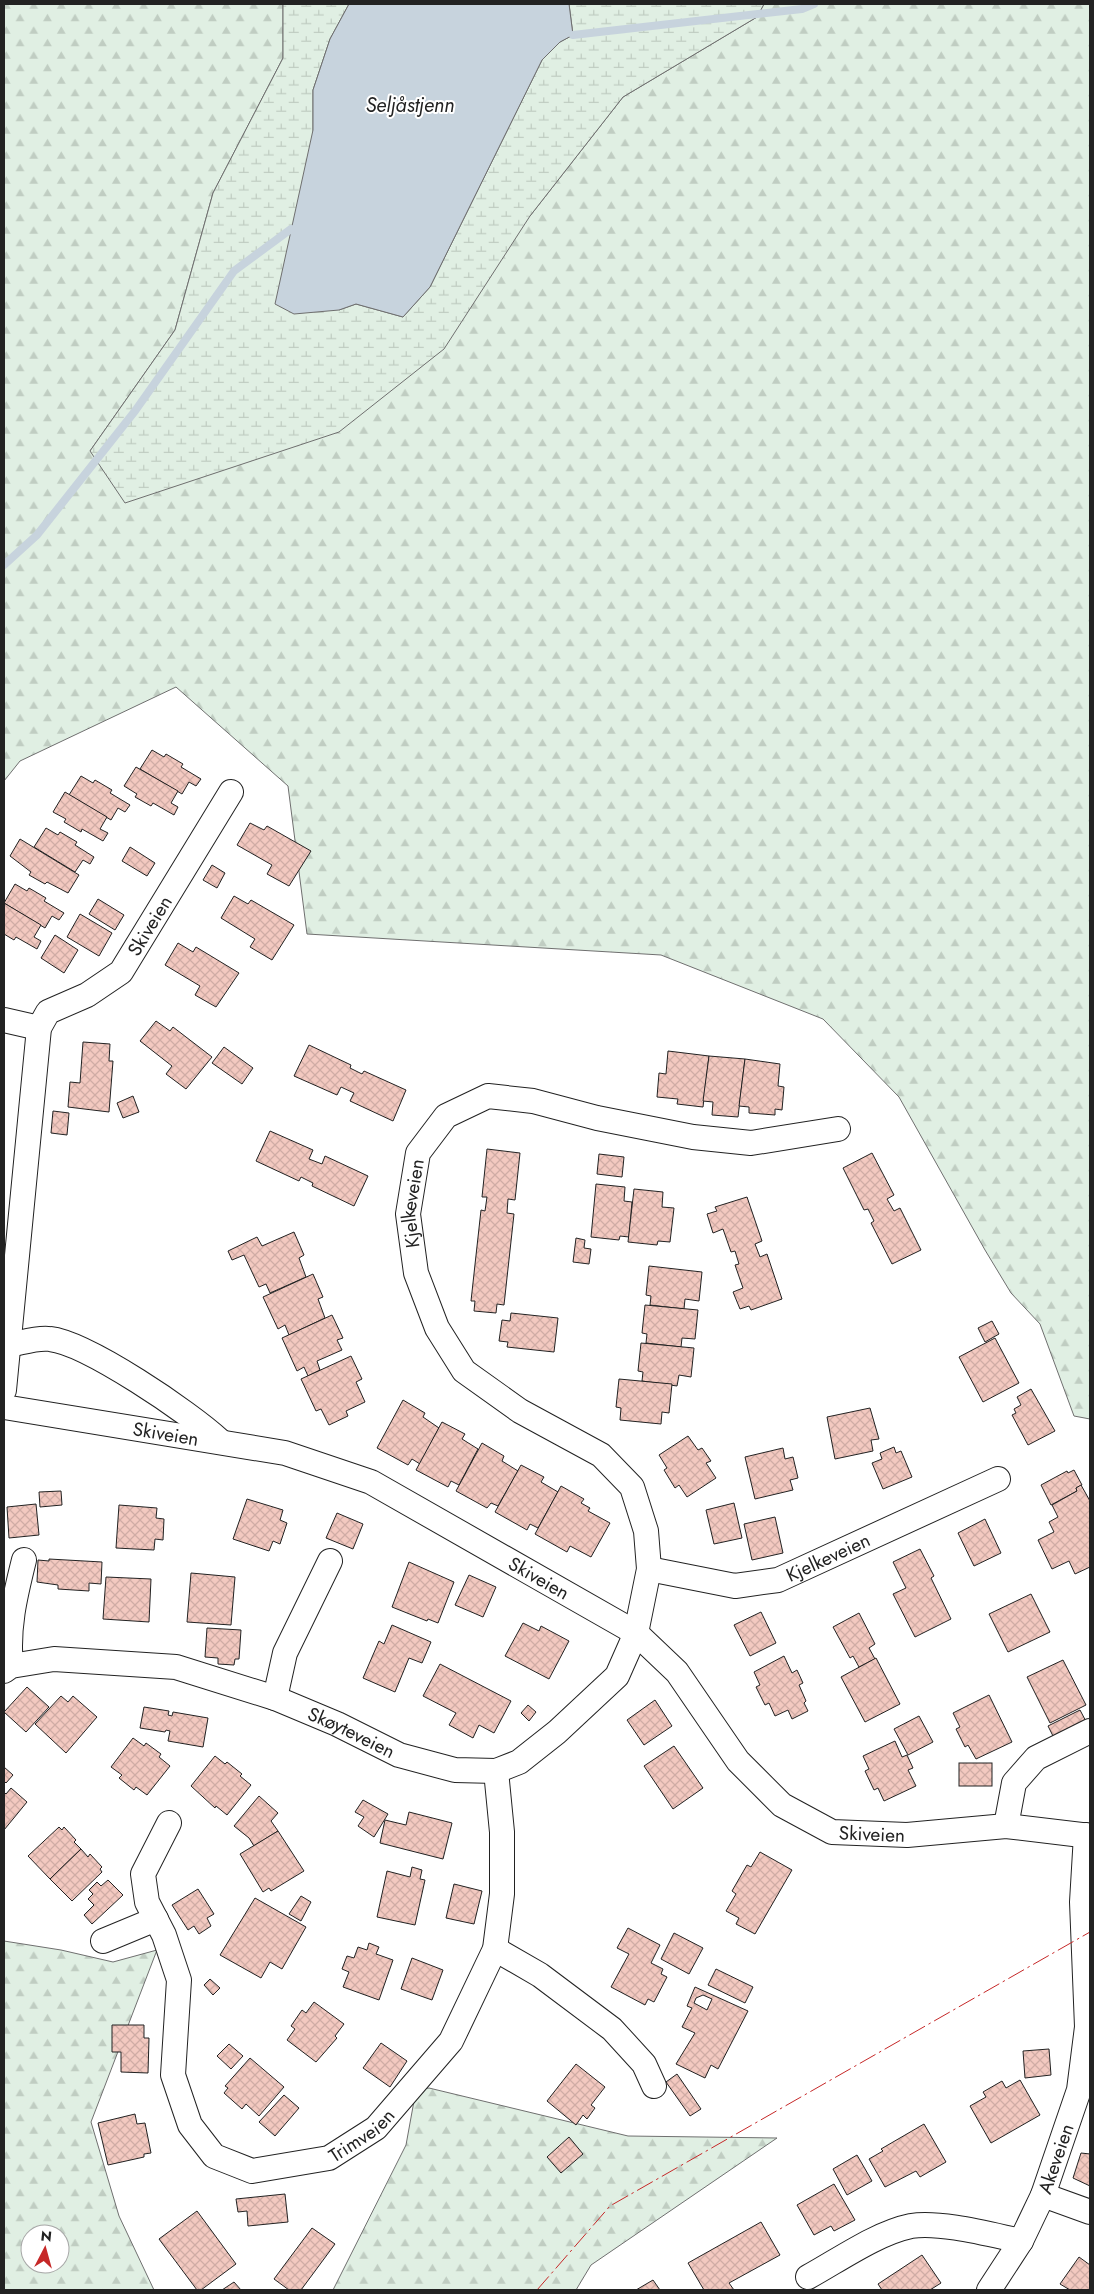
<svg xmlns="http://www.w3.org/2000/svg" width="1094" height="2294" font-family="Jost,sans-serif">
  <defs>
    <pattern id="forest-firs" width="22" height="20" patternUnits="userSpaceOnUse" patternTransform="scale(1.25)"><rect width="22" height="20" fill="#e0efe3"/><path d="M5 1l3.5 6h-7zM16 11l3.5 6h-7z" fill="#c0cdc2"/></pattern>
    <pattern id="wetland-marsh" width="20" height="14" patternUnits="userSpaceOnUse" patternTransform="scale(1.25)"><rect width="20" height="14" fill="#e0efe3"/><path d="M1 5h8M5 5V1M11 12h8M15 12V8" fill="none" stroke="#c0cdc2"/></pattern>
    <pattern id="building-cross-hatch" width="8" height="8" patternUnits="userSpaceOnUse" patternTransform="scale(1.25)"><rect width="8" height="8" fill="#f3c9c0"/><path d="M0 0l8 8M0 8l8-8" fill="none" stroke="#d0aca5"/></pattern>
  </defs>
  <rect width="100%" height="100%" fill="#fff"/>
  <!-- forest -->
  <g fill="url(#forest-firs)" stroke="#6f6f6f" fill-rule="evenodd">
    <polygon points="4,4 283,4 283,58 213,193 175,330 90,451 530,216 623,97 757,17 764,4 1090,4 1090,1419 1074,1416 1040,1324 1011,1293 985,1250 899,1097 823,1019 661,955 307,934 288,786 176,687 20,761 4,781"/>
    <path d="M4,1941l57,9 52,12 44,-12 -66,172 28,94 35,74h-150zM30,2234h30v30h-30z"/>
    <polygon points="429,2088 628,2136 777,2138 591,2265 576,2290 333,2290 406,2145 416,2090"/>
  </g>
  <!-- wetland -->
  <polygon fill="url(#wetland-marsh)" stroke="#6f6f6f" points="283,4 349,4 330,39 313,90 313,130 339,310 356,304 403,317 430,287 542,60 560,42 573,35 569,4 764,4 757,17 623,97 530,216 444,349 339,432 125,503 90,451 175,330 213,193 283,58"/>
  <!-- water -->
  <polygon fill="#c7d3dd" stroke="#6f6f6f" points="349,4 569,4 573,35 560,42 542,60 430,287 403,317 356,304 339,310 294,314 275,304 313,130 313,90 330,39"/>
  <g fill="none" stroke-linecap="round" stroke-linejoin="round">
    <!-- stream -->
    <g stroke="#c7d3dd" stroke-width="8">
      <polyline points="573,35 802,9 814,4"/>
      <polyline points="4,565 37,535 135,411 234,271 291,229"/>
    </g>
  </g>
  <!-- building -->
  <g fill="url(#building-cross-hatch)" stroke="#222" fill-rule="evenodd">
    <polygon points="152,750 164,757 166,754 183,764 181,767 201,779 196,786 189,782 182,794 140,769"/>
    <polygon points="136,767 178,791 171,803 178,807 174,815 153,803 151,806 135,797 137,794 124,786"/>
    <polygon points="81,776 93,783 95,780 112,790 110,793 130,805 125,812 118,808 111,820 69,795"/>
    <polygon points="65,792 107,817 100,829 108,833 103,841 82,829 81,832 64,822 66,819 53,812"/>
    <polygon points="250,823 264,830 267,826 311,851 289,886 267,874 272,865 237,845"/>
    <polygon points="46,828 58,835 60,832 77,842 75,845 94,857 90,864 83,860 75,872 34,847"/>
    <polygon points="20,839 79,875 68,893 47,882 45,884 29,875 31,872 10,856"/>
    <polygon points="130,847 155,863 147,876 122,861"/>
    <polygon points="212,865 225,873 217,888 203,880"/>
    <polygon points="15,884 27,891 29,888 46,898 44,901 64,913 59,920 52,916 45,928 4,903"/>
    <polygon points="234,896 248,904 251,900 294,925 272,960 250,947 255,939 221,918"/>
    <polygon points="98,899 124,915 115,930 89,914"/>
    <polygon points="4,903 41,925 34,937 41,941 37,949 16,937 14,940 4,934"/>
    <polygon points="80,914 112,933 99,956 67,937"/>
    <polygon points="55,935 78,950 64,973 41,958"/>
    <polygon points="178,943 193,952 196,947 239,973 216,1007 195,995 200,986 165,965"/>
    <polygon points="156,1021 170,1031 173,1027 212,1057 186,1089 166,1074 172,1066 140,1041"/>
    <polygon points="83,1042 110,1044 109,1061 113,1061 109,1112 68,1107 70,1082 80,1083"/>
    <polygon points="309,1045 351,1065 350,1068 362,1074 364,1071 406,1090 393,1121 350,1101 354,1093 341,1087 337,1095 294,1076"/>
    <polygon points="224,1047 253,1068 242,1084 212,1063"/>
    <polygon points="668,1051 709,1056 703,1107 677,1104 678,1099 657,1097 659,1073 666,1074"/>
    <polygon points="709,1056 745,1059 738,1117 712,1115 713,1102 703,1101"/>
    <polygon points="745,1059 780,1064 778,1086 784,1087 782,1110 775,1109 775,1115 749,1113 749,1107 739,1106"/>
    <polygon points="133,1096 139,1112 123,1118 117,1103"/>
    <polygon points="53,1111 69,1113 67,1135 51,1133"/>
    <polygon points="270,1131 313,1150 309,1159 322,1164 325,1156 368,1176 354,1206 312,1186 313,1183 301,1177 299,1181 256,1161"/>
    <polygon points="487,1149 520,1153 515,1200 508,1199 507,1213 514,1214 504,1305 497,1304 496,1313 474,1311 475,1301 471,1301 481,1210 485,1211 487,1197 482,1197"/>
    <polygon points="872,1153 894,1195 887,1199 894,1211 900,1208 921,1250 892,1264 871,1223 874,1221 868,1209 864,1210 843,1168"/>
    <polygon points="599,1154 624,1157 622,1177 597,1174"/>
    <polygon points="596,1184 625,1187 624,1201 632,1202 629,1237 620,1236 619,1240 591,1237"/>
    <polygon points="634,1189 663,1192 662,1207 674,1208 670,1242 658,1241 657,1245 628,1242"/>
    <polygon points="747,1197 762,1241 755,1244 760,1257 767,1254 782,1299 751,1310 749,1306 740,1309 733,1292 743,1288 735,1265 739,1264 735,1251 731,1252 723,1229 713,1233 707,1214 717,1211 715,1207"/>
    <polygon points="294,1232 304,1255 299,1258 306,1277 270,1293 266,1284 259,1287 244,1255 232,1260 228,1251 257,1237 262,1246"/>
    <polygon points="576,1238 585,1240 584,1248 591,1249 589,1264 573,1262"/>
    <polygon points="649,1266 702,1272 699,1301 685,1299 684,1309 650,1305 651,1296 646,1295"/>
    <polygon points="313,1274 323,1297 318,1299 325,1318 289,1335 285,1325 278,1329 263,1297"/>
    <polygon points="645,1305 698,1310 695,1339 682,1338 681,1347 646,1343 647,1334 642,1333"/>
    <polygon points="511,1313 558,1318 554,1352 507,1347 508,1342 499,1341 502,1320 510,1321"/>
    <polygon points="332,1315 343,1338 337,1340 342,1350 317,1361 320,1370 308,1376 304,1367 297,1371 282,1338"/>
    <polygon points="992,1321 999,1334 985,1342 978,1328"/>
    <polygon points="995,1338 1019,1383 983,1402 959,1357"/>
    <polygon points="641,1343 694,1348 691,1377 679,1375 677,1386 642,1381 643,1372 638,1371"/>
    <polygon points="351,1356 362,1379 356,1382 365,1402 346,1411 348,1416 329,1425 321,1409 316,1411 301,1379"/>
    <polygon points="619,1379 672,1384 669,1413 662,1412 661,1424 620,1420 621,1408 616,1407"/>
    <polygon points="1031,1389 1055,1431 1028,1445 1012,1415 1016,1413 1014,1409 1021,1405 1017,1397"/>
    <polygon points="403,1400 425,1413 423,1417 439,1428 420,1464 412,1459 408,1465 377,1448"/>
    <polygon points="870,1408 879,1439 871,1440 873,1451 835,1459 827,1417"/>
    <polygon points="442,1422 465,1434 462,1439 478,1449 459,1485 451,1481 448,1487 416,1470"/>
    <polygon points="688,1436 698,1450 702,1448 711,1461 706,1463 716,1478 687,1497 679,1485 675,1488 664,1470 667,1468 659,1455"/>
    <polygon points="482,1443 504,1456 502,1461 518,1471 498,1506 491,1503 487,1508 456,1491"/>
    <polygon points="894,1447 896,1453 901,1451 912,1477 883,1489 872,1463 882,1459 880,1453"/>
    <polygon points="783,1448 785,1459 793,1457 798,1478 790,1480 793,1490 755,1499 745,1457"/>
    <polygon points="521,1465 544,1477 541,1482 558,1492 538,1528 530,1524 527,1530 495,1512"/>
    <polygon points="1074,1470 1082,1485 1076,1488 1077,1491 1051,1505 1041,1485 1067,1471 1068,1473"/>
    <polygon points="1081,1485 1090,1501 1090,1567 1075,1574 1069,1561 1052,1569 1038,1540 1054,1532 1049,1522 1058,1517 1052,1505 1077,1491 1076,1488"/>
    <polygon points="561,1486 584,1499 581,1503 590,1508 588,1511 610,1523 591,1557 570,1546 567,1552 535,1534"/>
    <polygon points="61,1491 62,1505 40,1507 39,1492"/>
    <polygon points="247,1499 283,1510 280,1520 287,1523 280,1544 273,1541 269,1551 233,1539"/>
    <polygon points="734,1503 742,1538 714,1544 706,1510"/>
    <polygon points="36,1504 39,1535 9,1538 7,1507"/>
    <polygon points="119,1505 157,1508 156,1518 164,1519 163,1540 155,1539 154,1550 116,1548"/>
    <polygon points="337,1513 363,1524 353,1549 326,1538"/>
    <polygon points="775,1517 783,1553 752,1560 744,1524"/>
    <polygon points="985,1519 1001,1553 974,1566 958,1533"/>
    <polygon points="920,1549 934,1576 931,1578 951,1619 915,1637 893,1594 906,1588 893,1562"/>
    <polygon points="49,1559 102,1562 101,1584 89,1583 89,1591 58,1589 58,1585 37,1582 38,1560 49,1561"/>
    <polygon points="409,1562 454,1582 438,1623 428,1619 427,1621 392,1607"/>
    <polygon points="191,1573 235,1577 231,1625 187,1622"/>
    <polygon points="469,1575 496,1587 483,1617 455,1605"/>
    <polygon points="106,1577 151,1579 149,1622 103,1619"/>
    <polygon points="1031,1594 1050,1632 1008,1652 989,1614"/>
    <polygon points="761,1612 776,1643 750,1656 734,1625"/>
    <polygon points="859,1613 875,1644 869,1648 875,1659 859,1667 853,1656 850,1658 833,1627"/>
    <polygon points="523,1623 539,1631 541,1626 569,1641 549,1679 505,1656"/>
    <polygon points="392,1625 431,1642 422,1663 409,1658 395,1692 363,1678 379,1641 384,1644"/>
    <polygon points="207,1628 241,1630 239,1659 235,1659 234,1665 218,1664 218,1658 205,1657"/>
    <polygon points="784,1656 792,1673 797,1670 803,1683 799,1685 806,1701 804,1703 808,1711 792,1719 788,1710 775,1716 769,1703 765,1705 756,1687 760,1685 754,1672"/>
    <polygon points="876,1658 900,1704 865,1722 841,1677"/>
    <polygon points="1063,1660 1086,1705 1050,1723 1027,1677"/>
    <polygon points="440,1664 511,1701 494,1733 479,1725 473,1738 449,1725 456,1713 423,1696"/>
    <polygon points="27,1687 49,1707 26,1732 4,1712"/>
    <polygon points="989,1695 1012,1742 976,1759 968,1745 965,1747 956,1729 960,1727 953,1713"/>
    <polygon points="61,1696 68,1702 73,1696 97,1717 66,1753 35,1724"/>
    <polygon points="655,1700 672,1726 644,1745 627,1720"/>
    <polygon points="528,1705 536,1712 529,1721 521,1713"/>
    <polygon points="144,1707 169,1711 168,1715 172,1716 173,1712 208,1718 203,1747 168,1741 170,1731 166,1730 165,1732 140,1728"/>
    <polygon points="1080,1710 1090,1729 1058,1746 1048,1726"/>
    <polygon points="919,1716 933,1742 908,1755 894,1729"/>
    <polygon points="133,1738 144,1746 146,1743 161,1754 159,1757 170,1766 147,1795 136,1787 134,1790 119,1778 122,1775 111,1767"/>
    <polygon points="895,1741 902,1757 907,1755 913,1768 908,1770 916,1786 884,1801 878,1788 874,1790 865,1771 869,1769 863,1756"/>
    <polygon points="674,1746 703,1788 673,1809 644,1766"/>
    <polygon points="215,1756 225,1764 227,1762 242,1774 240,1776 251,1785 227,1815 216,1806 215,1808 191,1786"/>
    <rect x="959" y="1763" width="33" height="23"/>
    <polygon points="4,1767 13,1775 6,1783 4,1781"/>
    <polygon points="11,1788 27,1802 4,1830 4,1792 6,1794"/>
    <polygon points="259,1796 278,1813 271,1821 278,1831 254,1846 249,1838 234,1826"/>
    <polygon points="363,1800 388,1814 374,1837 358,1826 364,1817 355,1812"/>
    <polygon points="409,1812 452,1823 443,1859 380,1843 385,1820 406,1825"/>
    <polygon points="59,1827 62,1830 64,1827 76,1840 74,1842 81,1849 50,1879 28,1856"/>
    <polygon points="278,1831 304,1871 271,1891 269,1888 263,1892 240,1854"/>
    <polygon points="81,1849 88,1857 90,1854 102,1867 100,1869 102,1872 72,1901 50,1879"/>
    <polygon points="760,1852 792,1870 755,1934 736,1924 739,1918 726,1911 736,1894 732,1891 747,1865 751,1867"/>
    <polygon points="412,1867 422,1870 420,1879 425,1880 415,1925 377,1917 387,1871 410,1877"/>
    <polygon points="108,1880 123,1895 92,1924 84,1915 94,1905 88,1899 93,1894 89,1890 97,1882 101,1886"/>
    <polygon points="454,1884 482,1891 474,1924 446,1918"/>
    <polygon points="198,1889 214,1914 207,1918 211,1926 199,1934 194,1926 188,1930 172,1905"/>
    <polygon points="301,1896 311,1902 301,1921 289,1914"/>
    <polygon points="255,1898 306,1927 282,1969 270,1962 261,1978 220,1955"/>
    <polygon points="628,1928 660,1945 651,1963 663,1969 661,1974 667,1977 654,2002 648,1999 645,2005 611,1987 629,1954 617,1948"/>
    <polygon points="674,1933 703,1948 689,1974 661,1959"/>
    <polygon points="369,1943 379,1947 376,1954 393,1960 379,2000 343,1987 349,1972 342,1969 347,1956 354,1958 358,1947 367,1950"/>
    <polygon points="412,1958 443,1970 432,2000 401,1989"/>
    <polygon points="716,1969 753,1987 745,2003 708,1985"/>
    <polygon points="210,1979 220,1988 213,1995 204,1985"/>
    <path d="M695,1987l53,24 -30,58 -7,-4 -6,13 -29,-14 19,-31 -13,-6 10,-19 -5,-2zM703,1995l9,4 -5,11 -13,-7 2,-5z"/>
    <polygon points="314,2002 344,2024 335,2036 337,2038 316,2062 287,2040 295,2029 291,2026 302,2010 306,2013"/>
    <polygon points="112,2025 144,2025 144,2038 149,2038 148,2073 121,2072 121,2052 112,2052"/>
    <polygon points="381,2043 407,2061 390,2087 363,2068"/>
    <polygon points="229,2044 243,2056 231,2069 217,2056"/>
    <polygon points="1049,2049 1051,2075 1025,2078 1023,2051"/>
    <polygon points="250,2058 284,2087 259,2116 246,2104 242,2109 224,2093 228,2088 225,2086"/>
    <polygon points="576,2064 605,2087 591,2105 595,2108 587,2119 583,2115 576,2125 547,2101"/>
    <polygon points="677,2074 701,2109 690,2116 666,2082"/>
    <polygon points="1020,2080 1040,2115 991,2143 970,2106 986,2097 983,2092 1002,2081 1006,2088"/>
    <polygon points="284,2095 299,2108 275,2136 259,2122"/>
    <polygon points="135,2114 137,2124 145,2123 151,2153 144,2154 144,2157 108,2165 98,2123"/>
    <polygon points="924,2124 946,2162 920,2177 916,2171 885,2187 869,2159 883,2151 881,2149"/>
    <polygon points="569,2137 583,2154 561,2173 547,2157"/>
    <polygon points="1081,2153 1090,2154 1090,2186 1073,2178"/>
    <polygon points="857,2155 872,2181 847,2195 833,2169"/>
    <polygon points="834,2184 855,2220 834,2231 831,2226 814,2235 797,2205"/>
    <polygon points="285,2194 288,2222 248,2226 247,2211 238,2212 236,2199"/>
    <polygon points="197,2211 236,2264 201,2290 197,2290 159,2239"/>
    <polygon points="761,2222 780,2255 729,2283 734,2290 704,2290 688,2263"/>
    <polygon points="312,2228 335,2244 301,2290 289,2290 274,2279"/>
    <polygon points="922,2255 941,2283 930,2290 882,2290 878,2284"/>
    <polygon points="1079,2257 1090,2265 1090,2290 1070,2290 1060,2284"/>
    <polygon points="653,2280 660,2290 636,2290"/>
    <polygon points="234,2282 241,2290 222,2290"/>
  </g>
  <g fill="none" stroke-linecap="round" stroke-linejoin="round">
    <defs>
      <g id="minor">
        <polyline points="4,1020 39,1028"/>
        <path d="M8,1345c13,-2 29,-8 42,-6 37,4 140,74 169,101"/>
        <path id="s1" d="M4,1390l35,-362 9,-16 39,-17 34,-23 110,-180"/>
        <path id="s2" d="M4,1407l281,46 86,29 265,151 41,39 61,89 44,44 50,27 75,3 99,-9 84,10"/>
        <path id="s3" d="M649,1569l86,17 43,-6 220,-101"/>
        <path d="M11,1666c-4,-37 4,-70 13,-106"/>
        <path id="s4" d="M4,1671l7,-5 43,-7 122,8 99,31 62,26 62,31 56,15 41,1 23,-9 38,-30 60,-56 19,-43 13,-64 -3,-38 -14,-44 -31,-32 -81,-44 -56,-40 -27,-43 -21,-55 -8,-59 10,-61 28,-37 42,-20 45,5 64,17 96,19 58,6 87,-14"/>
        <polyline points="275,1698 285,1653 330,1561"/>
        <path id="s5" d="M169,1823l-26,51 4,28 17,33 15,45 -6,95 17,50 24,31 38,15 77,-13 47,-30 75,-87 44,-92 7,-55v-62l-6,-61"/>
        <polyline points="1006,1826 1014,1783 1036,1758 1090,1731"/>
        <polyline points="103,1941 156,1919"/>
        <polyline points="495,1949 540,1975 612,2029 644,2064 654,2086"/>
        <polyline points="1043,2195 1090,2212"/>
        <path d="M808,2277c31,-17 69,-44 103,-51 29,-5 81,9 110,15"/>
        <path id="s6" d="M989,2290l32,-49 22,-46 36,-105 8,-63 -5,-125 4,-67"/>
      </g>
    </defs>
    <!-- minor casing -->
    <use href="#minor" stroke="#222" stroke-width="26"/>
    <!-- minor -->
    <use href="#minor" stroke="#fff" stroke-width="24"/>
    <!-- power -->
    <polyline stroke="#c62828" stroke-width="1" stroke-dasharray="18 4 2.5 4" stroke-linecap="butt" points="537,2290 610,2206 1090,1932"/>
  </g>
  <g text-anchor="middle" dominant-baseline="central" stroke-width="4" stroke-linejoin="round" paint-order="stroke">
    <!-- street labels -->
    <g font-size="19" fill="#222" stroke="#fff">
      <text stroke="none"><textPath href="#s1" startOffset="520">Skiveien</textPath></text>
      <text stroke="none"><textPath href="#s4" startOffset="1251">Kjelkeveien</textPath></text>
      <text stroke="none"><textPath href="#s2" startOffset="164">Skiveien</textPath></text>
      <text stroke="none"><textPath href="#s3" startOffset="186">Kjelkeveien</textPath></text>
      <text stroke="none"><textPath href="#s2" startOffset="569">Skiveien</textPath></text>
      <text stroke="none"><textPath href="#s4" startOffset="362">Skøyteveien</textPath></text>
      <text stroke="none"><textPath href="#s2" startOffset="1004">Skiveien</textPath></text>
      <text stroke="none"><textPath href="#s5" startOffset="516">Trimveien</textPath></text>
      <text stroke="none"><textPath href="#s6" startOffset="148">Akeveien</textPath></text>
    </g>
    <!-- water labels -->
    <g font-size="20" font-style="italic" fill="#222" stroke="#fff">
      <text x="410" y="105">Seljåstjenn</text>
    </g>
  </g>
  <!-- border -->
  <rect width="1094" height="2294" fill="none" stroke="#222222" stroke-width="10"/>
  <!-- north arrow -->
  <g transform="translate(45 2249) rotate(6)"><circle r="24" fill="#ffffff" stroke="#a7a7a7"/>
  <path d="M0-4L9 19L0 12L-9 19Z" fill="#c62828"/>
  <text y="-8" font-size="14" font-weight="bold" text-anchor="middle" fill="#222222">N</text>
  </g>
</svg>
